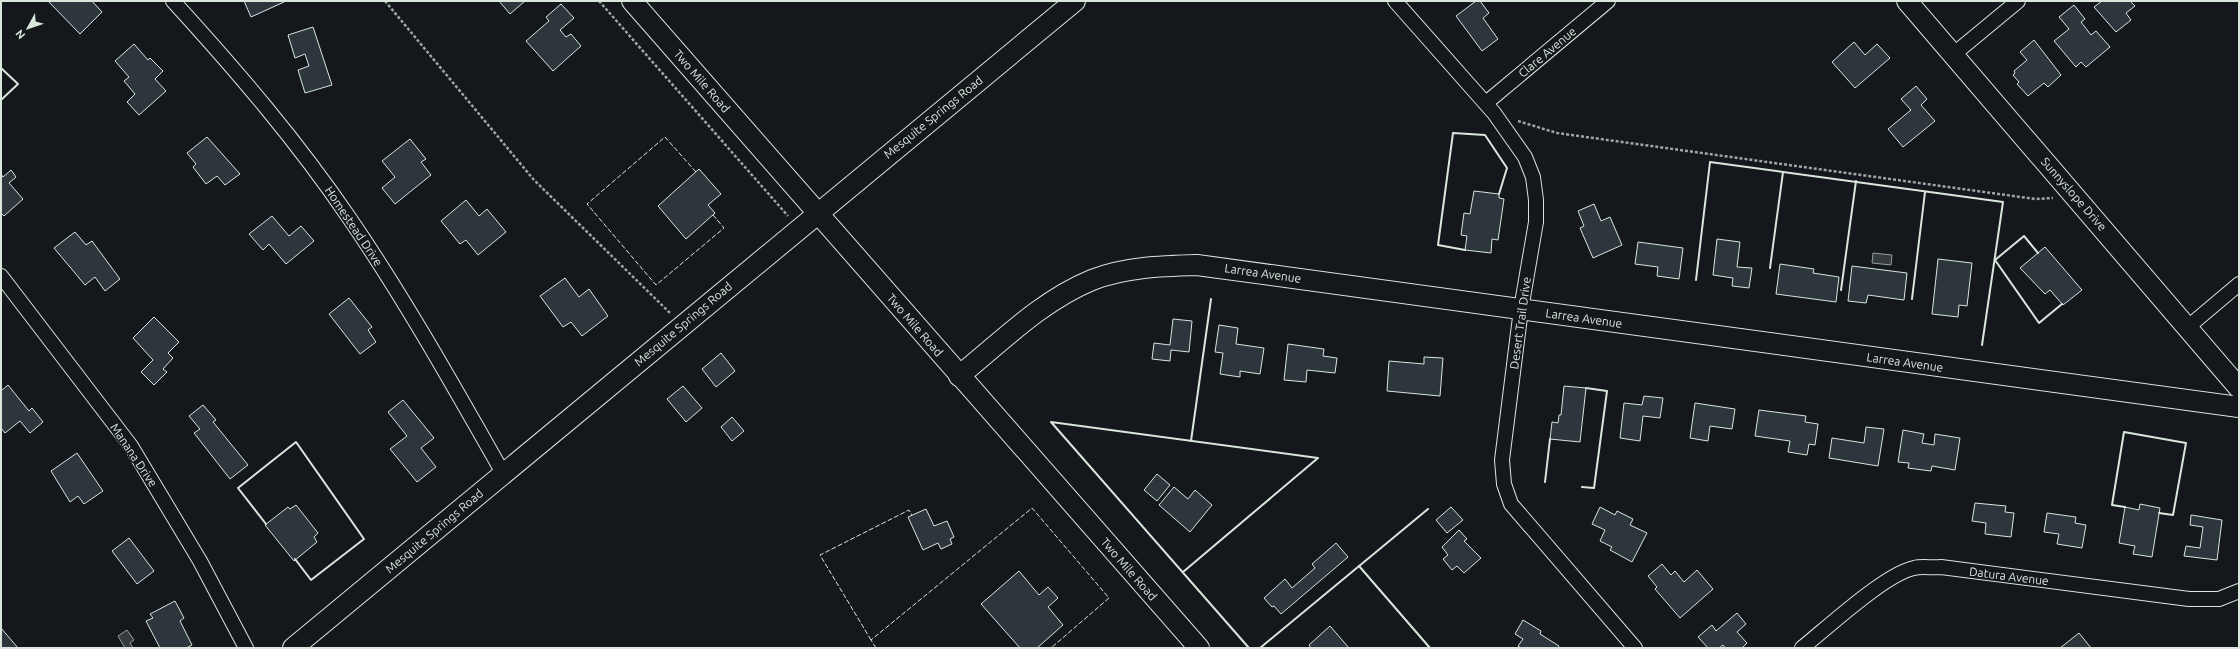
<svg xmlns="http://www.w3.org/2000/svg" width="2240" height="649" font-family="Ubuntu,sans-serif">
  <rect width="100%" height="100%" fill="#14181c"/>
  <!-- water -->
  <g fill="#363b3e" stroke="#939e99">
    <polygon points="1873,253 1892,255 1891,265 1872,263"/>
    <polygon points="127,630 134,640 130,643 133,648 125,648 118,636"/>
  </g>
  <!-- building -->
  <g fill="#2c363c" stroke="#d8e6dc">
    <polygon points="48,1 92,1 102,12 80,34"/>
    <polygon points="244,1 283,1 284,2 251,17"/>
    <polygon points="499,1 525,1 510,14"/>
    <polygon points="1476,1 1480,1 1489,13 1483,18 1498,39 1482,51 1456,16"/>
    <polygon points="2102,1 2130,1 2135,6 2126,13 2131,20 2116,32 2094,7"/>
    <polygon points="561,4 574,18 560,30 566,37 571,34 581,46 553,71 526,41 549,21 546,17"/>
    <polygon points="2074,5 2085,19 2081,22 2091,35 2096,31 2110,47 2086,67 2081,62 2076,67 2054,41 2069,29 2059,17"/>
    <polygon points="313,27 332,85 305,93 298,70 309,66 305,54 295,58 288,35"/>
    <polygon points="2034,40 2061,75 2048,87 2044,83 2028,96 2017,84 2019,82 2013,75 2015,73 2014,71 2027,60 2020,52"/>
    <polygon points="1854,42 1865,55 1877,44 1890,58 1855,88 1832,62"/>
    <polygon points="134,44 148,60 150,58 163,71 155,79 166,91 139,115 127,102 135,94 124,81 129,77 115,61"/>
    <polygon points="1916,86 1927,99 1921,105 1935,121 1903,147 1888,129 1911,110 1901,99"/>
    <polygon points="207,137 240,174 225,185 217,176 206,184 193,167 196,164 187,153"/>
    <polygon points="410,139 426,159 421,162 431,175 395,204 382,188 395,177 382,161"/>
    <polygon points="699,169 721,194 708,205 715,213 686,239 658,206"/>
    <polygon points="11,170 16,177 9,183 23,199 4,216 1,213 1,174 3,177"/>
    <polygon points="1474,191 1499,194 1499,198 1504,199 1498,240 1492,239 1491,253 1465,250 1467,236 1461,235 1464,213 1470,214"/>
    <polygon points="466,200 479,216 487,209 506,232 478,255 466,240 460,244 441,221"/>
    <polygon points="1594,204 1601,221 1610,217 1622,245 1593,258 1580,228 1584,226 1578,211"/>
    <polygon points="272,216 289,236 301,226 314,241 286,264 269,244 263,250 249,234"/>
    <polygon points="75,232 86,245 92,241 120,279 105,291 95,277 85,285 54,248"/>
    <polygon points="1717,239 1740,242 1737,267 1752,268 1749,288 1732,286 1733,278 1713,275"/>
    <polygon points="1638,242 1683,248 1679,279 1657,276 1658,267 1635,264"/>
    <polygon points="2045,247 2082,290 2063,305 2050,290 2045,294 2020,268"/>
    <polygon points="1938,259 1972,263 1967,306 1959,305 1958,317 1932,314"/>
    <polygon points="1780,264 1814,269 1813,273 1839,277 1836,302 1776,294"/>
    <polygon points="1852,266 1907,273 1904,300 1868,295 1866,303 1848,301"/>
    <polygon points="565,278 579,297 589,289 608,316 582,336 571,322 563,327 540,296"/>
    <polygon points="349,298 372,327 368,330 376,342 360,354 329,314"/>
    <polygon points="154,317 179,342 168,353 173,358 163,369 167,372 154,385 141,372 153,360 133,338"/>
    <polygon points="1173,319 1192,321 1189,352 1171,350 1170,361 1152,359 1154,343 1170,345"/>
    <polygon points="1219,325 1238,328 1236,344 1264,348 1260,374 1240,371 1240,377 1220,374 1223,353 1215,352"/>
    <polygon points="1288,344 1324,349 1323,356 1337,358 1335,373 1307,370 1306,382 1284,380"/>
    <polygon points="721,353 735,371 716,387 702,369"/>
    <polygon points="1424,357 1443,358 1440,396 1387,391 1389,361 1424,364"/>
    <polygon points="8,385 29,411 32,408 43,422 30,433 20,421 5,433 1,428 1,391"/>
    <polygon points="683,386 702,408 686,422 667,399"/>
    <polygon points="1564,386 1586,388 1580,442 1550,439 1552,422 1558,423 1559,415 1561,415"/>
    <polygon points="1644,396 1663,398 1660,418 1643,416 1640,441 1620,438 1624,403 1642,405"/>
    <polygon points="403,400 434,438 421,448 436,467 417,482 390,449 407,436 388,412"/>
    <polygon points="1695,403 1735,409 1732,429 1710,426 1708,441 1690,438"/>
    <polygon points="203,405 216,420 213,422 248,465 230,479 194,433 200,429 189,416"/>
    <polygon points="1759,410 1806,416 1805,422 1818,424 1815,445 1809,444 1807,455 1788,452 1790,441 1755,436"/>
    <polygon points="732,417 744,431 732,441 721,427"/>
    <polygon points="1866,427 1884,429 1878,466 1829,458 1832,438 1864,443"/>
    <polygon points="1903,430 1924,434 1922,443 1934,445 1935,434 1960,438 1955,470 1932,466 1931,471 1908,468 1909,463 1898,462"/>
    <polygon points="77,453 103,491 84,504 78,496 70,502 51,471"/>
    <polygon points="1157,474 1170,485 1157,501 1144,490"/>
    <polygon points="1174,487 1188,499 1195,490 1212,505 1190,532 1159,505"/>
    <polygon points="1975,503 2006,506 2005,512 2014,513 2011,537 1985,534 1986,523 1972,521"/>
    <polygon points="2140,504 2160,508 2152,557 2133,554 2135,546 2119,543 2125,507 2139,510"/>
    <polygon points="296,505 318,533 314,537 317,542 294,561 265,525 288,507 290,509"/>
    <polygon points="1451,507 1463,520 1447,533 1436,520"/>
    <polygon points="1600,507 1615,515 1617,511 1633,519 1630,525 1647,533 1632,562 1610,550 1612,547 1600,541 1605,530 1592,524"/>
    <polygon points="926,509 934,526 947,521 954,537 950,539 952,544 941,549 938,543 923,550 908,517"/>
    <polygon points="2047,513 2076,517 2075,523 2086,525 2082,548 2057,544 2059,534 2044,532"/>
    <polygon points="2191,515 2222,520 2217,560 2184,556 2186,546 2200,548 2203,527 2190,525"/>
    <polygon points="1459,530 1467,539 1464,541 1481,558 1464,573 1457,566 1452,570 1443,559 1448,555 1442,547"/>
    <polygon points="129,538 154,571 137,584 112,551"/>
    <polygon points="1336,543 1348,557 1281,614 1274,606 1272,607 1264,598 1285,579 1292,588 1315,568 1312,564"/>
    <polygon points="1662,564 1671,575 1675,571 1684,582 1697,570 1713,589 1680,618 1655,589 1657,587 1648,576"/>
    <polygon points="1019,571 1039,595 1048,587 1058,598 1048,607 1063,625 1037,648 1020,648 981,604"/>
    <polygon points="175,601 184,618 180,621 192,645 186,648 160,648 146,621 153,618 150,614"/>
    <polygon points="1737,613 1746,624 1737,632 1747,643 1742,648 1725,648 1723,645 1719,648 1708,648 1698,637 1712,625 1716,631"/>
    <polygon points="1523,620 1541,631 1540,634 1559,646 1558,648 1521,648 1518,646 1523,639 1515,634"/>
    <polygon points="1330,626 1349,648 1311,648 1309,645"/>
    <polygon points="1,628 18,648 1,648"/>
    <polygon points="2079,633 2091,648 2060,648"/>
  </g>
  <g fill="none" stroke-linecap="round" stroke-linejoin="round">
    <defs>
      <g id="street">
        <path d="M173,1c63,69 124,140 177,218 56,82 104,168 153,254"/>
        <polyline points="1395,1 1494,113 1525,157 1533,177 1536,200 1536,222 1521,309 1502,460 1504,484 1511,504 1635,648"/>
        <polyline points="1954,54 2018,1"/>
        <polyline points="1486,103 1608,1"/>
        <polyline points="1,276 131,446 200,561 246,648"/>
        <polyline points="2188,327 2239,284"/>
        <path d="M1802,648c25,-20 83,-74 112,-80 8,-2 19,0 27,-1l248,32h30l20,-8"/>
      </g>
      <g id="secondary">
        <polyline points="632,1 1199,648"/>
        <polyline points="1907,1 2239,388"/>
        <path d="M959,376c42,-34 82,-75 133,-96 33,-13 70,-14 105,-15l1042,142"/>
        <polyline points="293,648 1075,1"/>
      </g>
    </defs>
    <!-- street casing -->
    <use href="#street" stroke="#d8e6dc" stroke-width="16"/>
    <!-- secondary casing -->
    <use href="#secondary" stroke="#d8e6dc" stroke-width="22"/>
    <!-- path -->
    <g stroke="#9da8a2" stroke-width="2.5" stroke-dasharray="3 2" stroke-linecap="butt">
      <polyline points="385,1 534,180 670,313"/>
      <polyline points="599,1 788,216"/>
      <polyline points="1518,121 1557,133 2035,199 2053,198"/>
    </g>
    <!-- street -->
    <use href="#street" stroke="#14181c" stroke-width="14"/>
    <!-- secondary -->
    <use href="#secondary" stroke="#14181c" stroke-width="20"/>
    <!-- fence -->
    <g stroke="#d8e6dc" stroke-width="1" stroke-dasharray="5 2" stroke-linecap="butt">
      <polyline points="696,172 665,137 587,204 656,285 724,228 713,215"/>
      <polyline points="871,640 820,555 909,510 912,515"/>
      <polyline points="876,648 871,640 1032,508 1109,598 1051,648"/>
    </g>
    <!-- wall -->
    <g stroke="#d8e6dc" stroke-width="2">
      <polyline points="1,68 18,84 1,100"/>
      <polyline points="1783,172 2003,202 1982,345"/>
      <polyline points="1465,250 1438,245 1453,133 1485,135 1507,168 1499,194"/>
      <polyline points="2038,253 2024,236 1995,260 2039,323 2062,304"/>
      <polyline points="1696,280 1710,162 1783,172 1770,268"/>
      <polyline points="1841,290 1856,181"/>
      <polyline points="1912,299 1925,192"/>
      <polyline points="1191,441 1211,299"/>
      <polyline points="1545,482 1550,439"/>
      <polyline points="1582,487 1594,488 1607,391 1586,388"/>
      <polyline points="2125,507 2112,505 2124,432 2186,443 2173,515 2159,513"/>
      <polyline points="266,524 238,488 296,442 364,539 311,580 295,559"/>
      <polyline points="1359,566 1430,648"/>
      <polyline points="1183,572 1318,458 1051,422 1249,648"/>
      <polyline points="1260,648 1428,509"/>
    </g>
  </g>
  <g text-anchor="middle" dominant-baseline="central" stroke-width="3" stroke-linejoin="round" paint-order="stroke">
    <!-- street labels -->
    <g font-size="12" fill="#d8e6dc" stroke="#14181c">
      <text transform="translate(1547 52) rotate(-40)">Clare Avenue</text>
      <text transform="translate(702 81) rotate(49)">Two Mile Road</text>
      <text transform="translate(933 117) rotate(-39)">Mesquite Springs Road</text>
      <text transform="translate(2074 194) rotate(49)">Sunnyslope Drive</text>
      <text transform="translate(354 226) rotate(56)">Homestead Drive</text>
      <text transform="translate(1263 273) rotate(8)">Larrea Avenue</text>
      <text transform="translate(1584 318) rotate(8)">Larrea Avenue</text>
      <text transform="translate(1520 323) rotate(-82)">Desert Trail Drive</text>
      <text transform="translate(683 324) rotate(-40)">Mesquite Springs Road</text>
      <text transform="translate(915 325) rotate(49)">Two Mile Road</text>
      <text transform="translate(1905 362) rotate(8)">Larrea Avenue</text>
      <text transform="translate(134 455) rotate(56)">Manana Drive</text>
      <text transform="translate(434 531) rotate(-40)">Mesquite Springs Road</text>
      <text transform="translate(1129 569) rotate(49)">Two Mile Road</text>
      <text transform="translate(2009 576) rotate(7)">Datura Avenue</text>
    </g>
  </g>
  <!-- border -->
  <rect width="2240" height="649" fill="none" stroke="#d8e6dc" stroke-width="4"/>
  <!-- north arrow -->
  <g transform="translate(28 28) rotate(230)" stroke="#14181c" stroke-width="3" paint-order="stroke">
  <path d="M0-3L7 15L0 10L-7 15Z" fill="#d8e6dc"/>
  <text y="-6" font-size="11" font-weight="bold" text-anchor="middle" fill="#d8e6dc">N</text>
  </g>
</svg>
